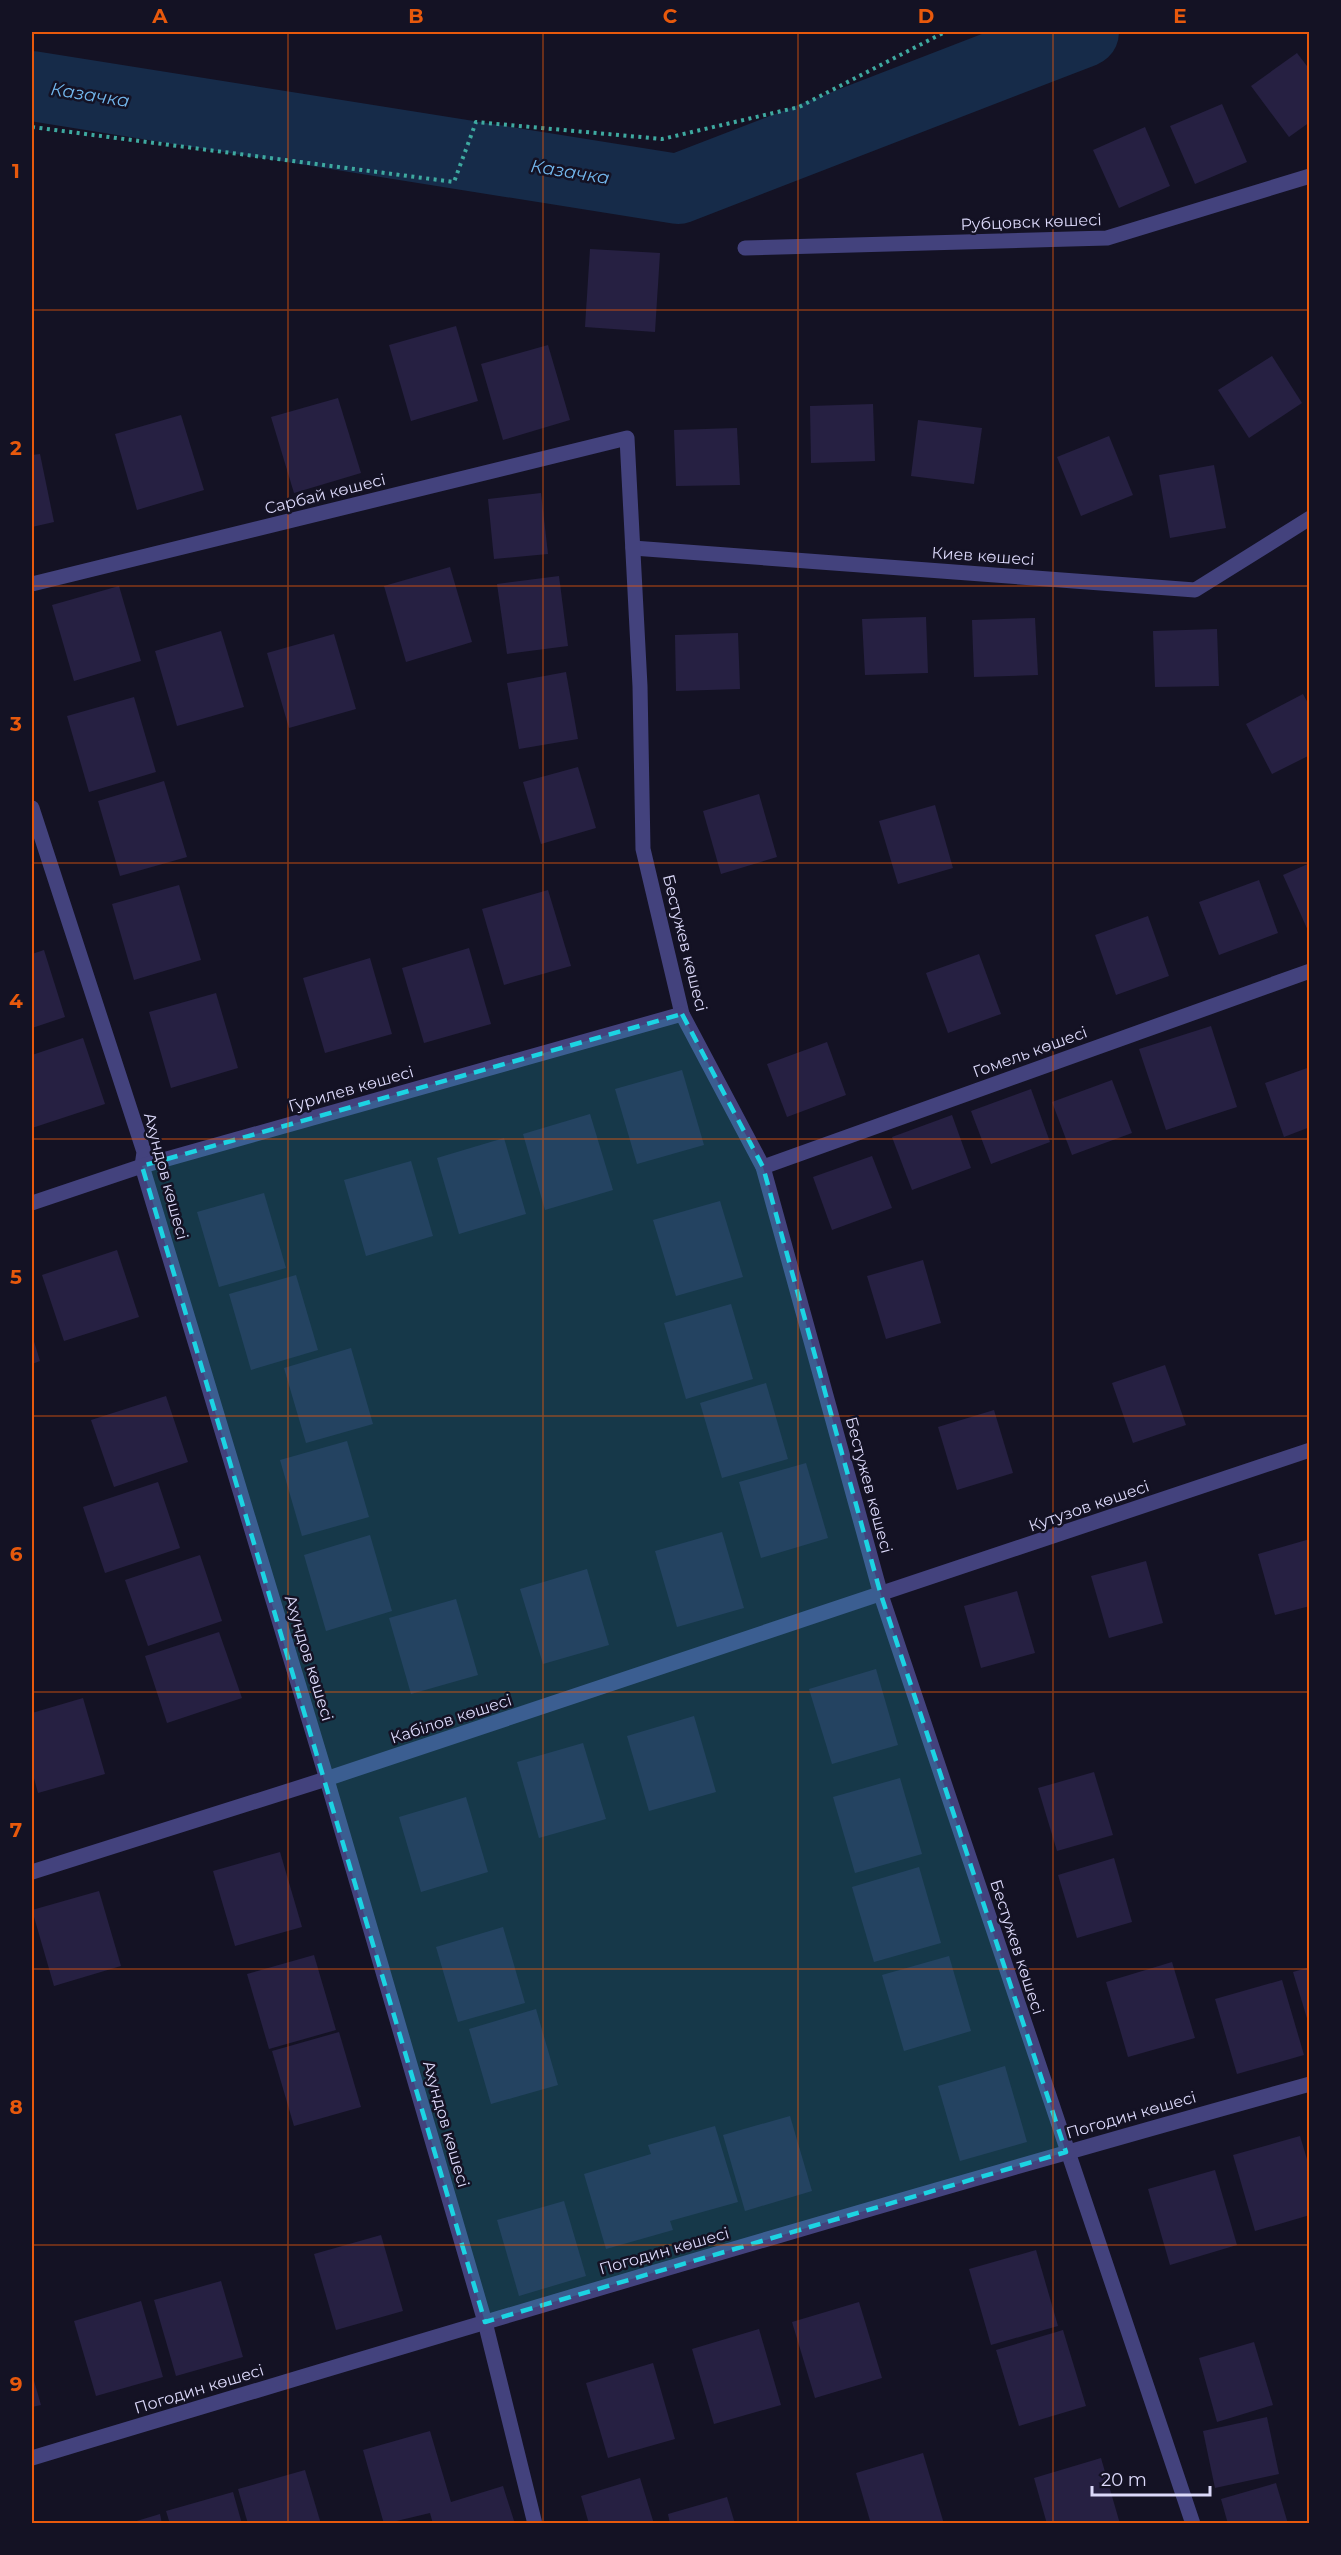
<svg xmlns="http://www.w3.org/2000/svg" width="1341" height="2555" font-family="Montserrat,sans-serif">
  <rect width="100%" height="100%" fill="#141224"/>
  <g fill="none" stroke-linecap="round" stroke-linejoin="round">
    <!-- river -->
    <polyline stroke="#162b49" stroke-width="70" points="32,86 678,189 1084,32"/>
  </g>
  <!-- building -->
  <g fill="#262042">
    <polygon points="1297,53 1310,70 1310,122 1289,137 1251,86"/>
    <polygon points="1222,104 1247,162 1195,184 1170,126"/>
    <polygon points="1145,127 1170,186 1119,208 1093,150"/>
    <polygon points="590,249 660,253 655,332 585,327"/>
    <polygon points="456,326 478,401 411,421 389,345"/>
    <polygon points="548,345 570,420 503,440 481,364"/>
    <polygon points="1272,356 1302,403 1249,438 1218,390"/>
    <polygon points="338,398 361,473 294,493 271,417"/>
    <polygon points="873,404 875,461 811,463 810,406"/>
    <polygon points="181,415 204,490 137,510 115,434"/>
    <polygon points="918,420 982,428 974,484 911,476"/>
    <polygon points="737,428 740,485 676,486 674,430"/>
    <polygon points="1109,436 1133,495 1081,516 1057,457"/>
    <polygon points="40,454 54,522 32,527 32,455"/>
    <polygon points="1214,465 1226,528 1170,538 1159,475"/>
    <polygon points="541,493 548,554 494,559 488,499"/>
    <polygon points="450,567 472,642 406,662 384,586"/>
    <polygon points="559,576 568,646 507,654 497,584"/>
    <polygon points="119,586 141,661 74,681 52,605"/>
    <polygon points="926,617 928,673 865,675 862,619"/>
    <polygon points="1035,618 1038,675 974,677 972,620"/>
    <polygon points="1217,629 1219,686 1155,687 1153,631"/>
    <polygon points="221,631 244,707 177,726 155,651"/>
    <polygon points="738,633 740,689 676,691 675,635"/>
    <polygon points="334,634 356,709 289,728 267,653"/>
    <polygon points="566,672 578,739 519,749 507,683"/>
    <polygon points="1303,694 1310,707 1310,755 1272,774 1246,724"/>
    <polygon points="134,697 156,772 89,792 67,716"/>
    <polygon points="578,767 596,828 541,844 523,782"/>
    <polygon points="164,781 187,857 120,876 98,801"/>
    <polygon points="759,794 777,857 721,874 703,811"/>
    <polygon points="935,805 953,868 898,884 879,821"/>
    <polygon points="1310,863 1310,935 1283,875"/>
    <polygon points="1259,880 1278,933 1219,955 1199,902"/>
    <polygon points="179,885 201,960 134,980 112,904"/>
    <polygon points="548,890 571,966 504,985 482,909"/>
    <polygon points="1148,916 1169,976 1116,995 1095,935"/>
    <polygon points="469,948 491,1024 424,1043 402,968"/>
    <polygon points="44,950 65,1017 32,1028 32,954"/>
    <polygon points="979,954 1001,1014 948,1033 926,973"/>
    <polygon points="370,958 392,1034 325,1053 303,978"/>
    <polygon points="216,993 238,1068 171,1088 149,1012"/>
    <polygon points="1211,1026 1237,1107 1166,1130 1139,1049"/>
    <polygon points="83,1038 105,1104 32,1128 32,1055"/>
    <polygon points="827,1042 846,1095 787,1117 767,1064"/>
    <polygon points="1310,1067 1310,1127 1284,1137 1265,1083"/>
    <polygon points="682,1070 704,1145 637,1164 615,1089"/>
    <polygon points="1112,1080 1132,1133 1072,1155 1052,1102"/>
    <polygon points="1031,1089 1050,1142 991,1164 971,1111"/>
    <polygon points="590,1114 613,1190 545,1210 523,1134"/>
    <polygon points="952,1115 971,1168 912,1190 892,1137"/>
    <polygon points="504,1138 526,1214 459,1234 437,1158"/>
    <polygon points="872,1156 892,1208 832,1230 813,1177"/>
    <polygon points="411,1161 433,1236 366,1256 344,1180"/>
    <polygon points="264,1193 286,1268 219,1287 197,1212"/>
    <polygon points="720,1201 743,1277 676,1296 653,1220"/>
    <polygon points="117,1250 139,1317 64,1341 42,1275"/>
    <polygon points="923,1260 941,1323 886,1339 867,1276"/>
    <polygon points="296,1275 318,1350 251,1370 229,1294"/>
    <polygon points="731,1304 753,1379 686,1399 664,1323"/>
    <polygon points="32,1335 40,1361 32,1364"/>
    <polygon points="351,1348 373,1424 306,1443 284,1368"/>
    <polygon points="1165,1365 1186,1425 1133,1443 1112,1383"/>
    <polygon points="766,1383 788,1459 722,1478 700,1403"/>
    <polygon points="166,1396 188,1462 114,1487 91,1420"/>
    <polygon points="994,1410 1013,1473 957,1490 938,1427"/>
    <polygon points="347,1441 369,1517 302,1536 280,1460"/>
    <polygon points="806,1463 828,1538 761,1558 739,1482"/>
    <polygon points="158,1482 180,1548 105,1573 83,1507"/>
    <polygon points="722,1532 744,1608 677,1627 655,1551"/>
    <polygon points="370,1535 392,1611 326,1631 304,1555"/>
    <polygon points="1310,1539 1310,1606 1275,1615 1258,1554"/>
    <polygon points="200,1555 222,1621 148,1646 125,1580"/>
    <polygon points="1146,1561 1163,1623 1109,1638 1091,1576"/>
    <polygon points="587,1569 609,1645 543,1664 520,1589"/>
    <polygon points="1017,1591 1035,1653 981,1668 964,1606"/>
    <polygon points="456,1599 478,1675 411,1694 389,1618"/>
    <polygon points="219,1632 242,1698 167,1723 145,1656"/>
    <polygon points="876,1669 898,1745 832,1764 809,1689"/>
    <polygon points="83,1698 105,1774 38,1793 32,1771 32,1713"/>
    <polygon points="694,1716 716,1792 649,1811 627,1736"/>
    <polygon points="583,1743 606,1819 539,1838 517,1762"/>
    <polygon points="1094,1772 1113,1835 1057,1851 1038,1788"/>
    <polygon points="900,1778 922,1854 855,1873 833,1797"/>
    <polygon points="466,1797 488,1872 421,1892 399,1817"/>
    <polygon points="280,1852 302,1927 235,1946 213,1871"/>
    <polygon points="1114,1858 1132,1922 1077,1938 1058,1875"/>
    <polygon points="919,1867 941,1943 874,1962 852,1887"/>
    <polygon points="99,1891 121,1966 54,1986 32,1910"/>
    <polygon points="503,1927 525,2003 458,2022 436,1947"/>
    <polygon points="314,1955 336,2030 269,2049 247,1974"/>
    <polygon points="949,1956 971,2031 904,2051 882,1975"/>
    <polygon points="1172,1962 1195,2038 1128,2057 1106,1982"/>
    <polygon points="1310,1967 1310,2025 1309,2025 1293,1972"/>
    <polygon points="1282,1980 1304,2055 1237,2074 1215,1999"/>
    <polygon points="536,2009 558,2085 491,2104 469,2029"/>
    <polygon points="339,2032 361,2107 294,2126 272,2051"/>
    <polygon points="1005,2066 1027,2142 960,2161 938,2086"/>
    <polygon points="790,2116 812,2191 745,2211 723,2135"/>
    <polygon points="715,2126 738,2202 670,2221 673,2230 606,2249 584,2174 651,2154 648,2145"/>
    <polygon points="1300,2136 1310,2169 1310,2215 1255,2231 1233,2155"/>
    <polygon points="1215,2170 1237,2245 1170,2265 1148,2189"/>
    <polygon points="564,2201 586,2276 519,2296 497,2220"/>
    <polygon points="381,2235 403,2311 336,2330 314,2254"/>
    <polygon points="1036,2250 1058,2326 991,2345 969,2269"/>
    <polygon points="221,2281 243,2357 176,2376 154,2300"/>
    <polygon points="141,2301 163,2377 96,2396 74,2321"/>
    <polygon points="859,2302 882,2378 815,2398 792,2322"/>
    <polygon points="759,2329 781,2405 714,2424 692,2349"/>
    <polygon points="1063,2330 1086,2406 1019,2426 996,2350"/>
    <polygon points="1254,2342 1273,2405 1217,2422 1199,2358"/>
    <polygon points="653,2363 675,2439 608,2458 586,2383"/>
    <polygon points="32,2374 41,2405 32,2407"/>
    <polygon points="1267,2417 1279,2474 1215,2488 1203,2431"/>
    <polygon points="430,2431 451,2502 503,2486 515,2524 433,2524 430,2513 384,2524 363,2450"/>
    <polygon points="923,2453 944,2524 871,2524 856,2473"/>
    <polygon points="1101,2458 1120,2524 1047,2524 1034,2478"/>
    <polygon points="305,2470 321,2524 248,2524 238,2489"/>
    <polygon points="640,2478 654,2524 589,2524 581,2496"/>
    <polygon points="1276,2483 1288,2524 1228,2524 1221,2499"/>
    <polygon points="233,2492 242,2524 170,2524 166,2511"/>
    <polygon points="727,2497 735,2524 670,2524 668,2514"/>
    <polygon points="160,2514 162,2524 130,2524 130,2523"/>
  </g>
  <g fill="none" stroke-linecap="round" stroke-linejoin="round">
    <!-- path -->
    <polyline stroke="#3ea9a0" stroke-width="4" stroke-dasharray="3 4.5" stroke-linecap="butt" points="32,127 454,182 476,122 662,139 799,107 945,32"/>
    <!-- street -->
    <g stroke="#43427d" stroke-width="15">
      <polyline points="745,248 1107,238 1310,176"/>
      <polyline points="633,548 1195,590 1310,518"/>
      <polyline points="32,584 627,438 640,686 643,849 682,1014 763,1167 881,1595 1193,2524"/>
      <polyline points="32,808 144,1152 142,1166 323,1766 485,2322 535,2524"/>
      <polyline points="763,1167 1310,971"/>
      <polyline points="32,1203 142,1166 682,1014"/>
      <polyline points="32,1872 326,1779 1310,1450"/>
      <path d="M32,2458c425,-128 850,-255 1278,-374"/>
    </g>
  </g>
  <!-- marked area -->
  <path fill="#1cd4e3" fill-opacity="0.2" stroke="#1cd4e3" stroke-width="4.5" stroke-dasharray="12 8" stroke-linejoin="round" d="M682,1014l81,153 118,428 185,557 -581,170 -343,-1156z"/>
  <!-- grid -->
  <path fill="none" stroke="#e8590c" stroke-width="1.5" stroke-opacity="0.55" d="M288,32v2492M543,32v2492M798,32v2492M1053,32v2492M32,310h1278M32,586h1278M32,863h1278M32,1139h1278M32,1416h1278M32,1692h1278M32,1969h1278M32,2245h1278"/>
  <g text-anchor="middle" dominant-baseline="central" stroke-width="5" stroke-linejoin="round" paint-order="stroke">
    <!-- street labels -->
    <g font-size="16" fill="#dcd9fa" stroke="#141224">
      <text transform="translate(1031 222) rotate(-2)">Рубцовск көшесі</text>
      <text transform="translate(325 494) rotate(-14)">Сарбай көшесі</text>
      <text transform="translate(983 556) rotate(4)">Киев көшесі</text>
      <text transform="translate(685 943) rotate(76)">Бестужев көшесі</text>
      <text transform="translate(1030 1052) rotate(-20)">Гомель көшесі</text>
      <text transform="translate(351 1089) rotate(-16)">Гурилев көшесі</text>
      <text transform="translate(166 1176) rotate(75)">Ахундов көшесі</text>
      <text transform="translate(869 1485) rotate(75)">Бестужев көшесі</text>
      <text transform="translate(1089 1506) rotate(-19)">Кутузов көшесі</text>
      <text transform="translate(309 1658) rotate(73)">Ахундов көшесі</text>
      <text transform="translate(451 1719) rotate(-18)">Кабілов көшесі</text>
      <text transform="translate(1017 1947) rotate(72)">Бестужев көшесі</text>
      <text transform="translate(1131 2115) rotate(-16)">Погодин көшесі</text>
      <text transform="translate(446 2124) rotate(74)">Ахундов көшесі</text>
      <text transform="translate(664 2251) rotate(-16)">Погодин көшесі</text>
      <text transform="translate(199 2389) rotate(-17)">Погодин көшесі</text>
    </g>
    <!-- water labels -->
    <g font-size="18" font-style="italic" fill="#73b8ee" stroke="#141224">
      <text transform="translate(90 95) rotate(9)">Казачка</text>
      <text transform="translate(570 172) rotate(9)">Казачка</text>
    </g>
  </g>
  <!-- border -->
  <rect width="1341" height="2555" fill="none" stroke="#141224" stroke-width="66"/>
  <!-- scale -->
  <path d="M1092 2486v9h118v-9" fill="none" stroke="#dcd9fa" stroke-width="3"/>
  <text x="1101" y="2486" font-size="18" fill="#dcd9fa" stroke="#141224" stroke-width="4.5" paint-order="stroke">20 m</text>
  <rect x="33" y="33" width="1275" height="2489" fill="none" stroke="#e8590c" stroke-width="2"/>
  <g font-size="20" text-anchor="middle" font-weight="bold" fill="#e8590c">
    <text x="160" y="23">A</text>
    <text x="416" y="23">B</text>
    <text x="670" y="23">C</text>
    <text x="926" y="23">D</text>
    <text x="1180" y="23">E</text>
    <text x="16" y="178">1</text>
    <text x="16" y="455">2</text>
    <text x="16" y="731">3</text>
    <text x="16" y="1008">4</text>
    <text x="16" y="1284">5</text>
    <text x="16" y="1561">6</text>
    <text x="16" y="1837">7</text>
    <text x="16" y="2114">8</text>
    <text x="16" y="2391">9</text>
  </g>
</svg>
